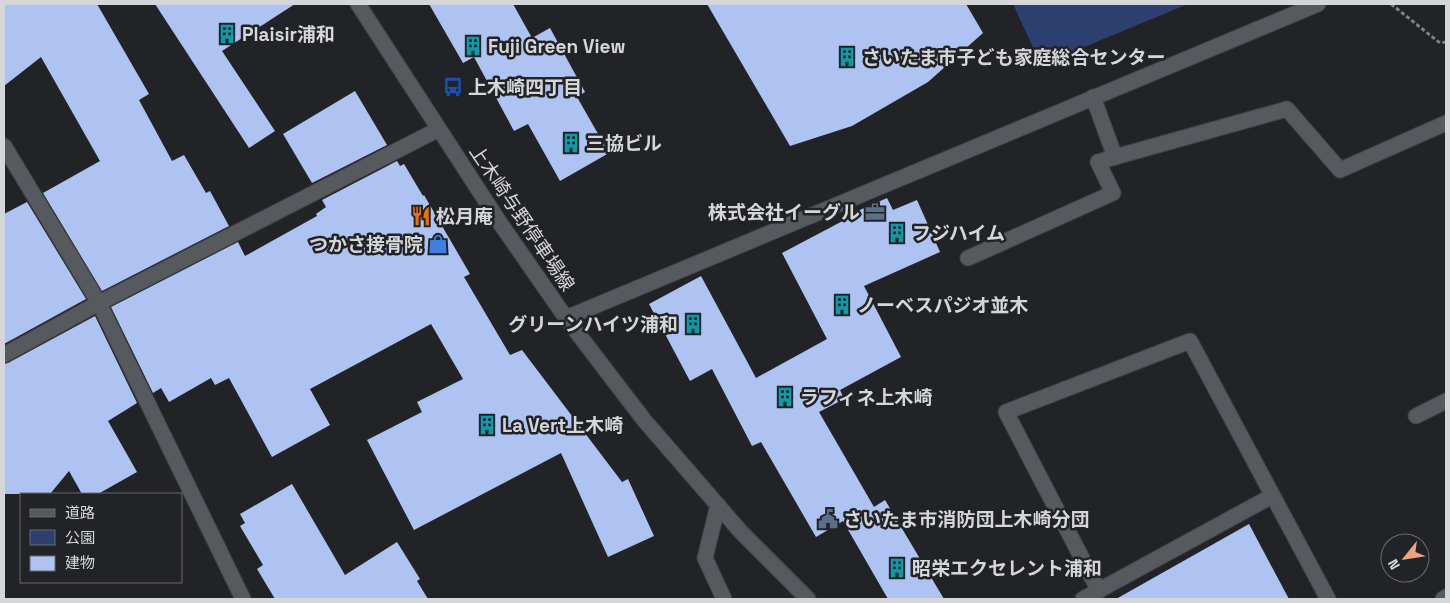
<svg xmlns="http://www.w3.org/2000/svg" width="1450" height="603" font-family="'Space Grotesk','Noto Sans JP',sans-serif">
  <rect width="100%" height="100%" fill="#222327"/>
  <!-- green -->
  <polygon fill="#2d3f6e" points="1013,4 1188,4 1041,65"/>
  <!-- building -->
  <g fill="#afc3f3">
    <polygon points="4,4 97,4 149,94 139,100 172,161 184,155 206,193 210,191 229,226 102,291 43,193 100,161 41,57 4,86"/>
    <polygon points="155,4 295,4 222,51 275,131 249,148"/>
    <polygon points="429,4 513,4 532,38 550,28 585,92 577,97 609,153 560,181 528,124 514,131 474,57 463,63"/>
    <polygon points="707,4 966,4 983,33 928,82 852,126 790,146"/>
    <polygon points="355,91 387,145 312,183 283,134"/>
    <polygon points="397,161 400,166 404,164 423,196 424,195 470,274 464,277 510,355 522,350 622,482 628,479 654,536 608,557 561,453 414,530 367,440 422,412 417,402 463,379 431,324 310,389 330,425 272,457 229,378 215,385 211,378 169,402 161,388 153,393 111,307 238,242 245,256 317,216 316,214 326,207 322,200"/>
    <polygon points="887,198 893,210 917,200 940,252 864,286 901,357 840,390 844,399 819,412 874,507 885,500 944,599 888,599 843,521 816,537 761,442 752,446 712,369 690,381 649,304 701,276 756,378 827,339 782,253 854,215 853,213"/>
    <polygon points="27,202 86,299 4,344 4,214"/>
    <polygon points="95,316 137,403 108,421 137,472 98,494 82,494 69,471 50,494 4,494 4,364 8,363"/>
    <polygon points="292,484 345,575 397,542 420,579 417,581 428,599 275,599 257,569 263,565 240,526 245,523 240,514"/>
    <polygon points="1249,524 1289,599 1116,599"/>
  </g>
  <g fill="none" stroke-linecap="round" stroke-linejoin="round">
    <defs>
      <g id="lane">
        <polyline points="1093,97 1115,157"/>
        <polyline points="968,258 1113,193 1098,162 1115,157 1287,109 1340,170 1446,123"/>
        <polyline points="4,355 99,303"/>
        <polyline points="1416,416 1446,401"/>
      </g>
      <g id="street">
        <polyline points="4,146 99,303 243,599"/>
        <polyline points="99,303 439,129"/>
        <polyline points="566,318 1318,4"/>
        <polyline points="718,505 705,558 724,599"/>
        <polyline points="1099,591 1006,412 1190,341 1328,599"/>
        <polyline points="1083,599 1272,496"/>
        <polyline points="1443,599 1446,597"/>
      </g>
      <polyline id="secondary" points="358,4 500,223 566,318 644,420 741,532 808,599"/>
    </defs>
    <!-- lane casing -->
    <use href="#lane" stroke="#404144" stroke-width="17"/>
    <!-- street casing -->
    <use href="#street" stroke="#404144" stroke-width="17"/>
    <!-- secondary casing -->
    <use href="#secondary" stroke="#404144" stroke-width="17"/>
    <!-- path -->
    <polyline stroke="#808185" stroke-width="3" stroke-dasharray="4 2.5" stroke-linecap="butt" points="1391,4 1440,43 1446,42"/>
    <!-- lane -->
    <use href="#lane" stroke="#56595d" stroke-width="15"/>
    <!-- street -->
    <use href="#street" stroke="#56595d" stroke-width="15"/>
    <!-- secondary -->
    <use href="#secondary" stroke="#56595d" stroke-width="15"/>
  </g>
  <!-- icons -->
  <defs>
    <symbol id="building-bare" viewBox="-9 -9 18 18"><path d="M-4-6H4V6H1V3H-1V6H-4ZM-2.5-4.3h1.7v1.8h-1.7ZM.8-4.3h1.7v1.8H.8ZM-2.5-1h1.7V.8h-1.7ZM.8-1h1.7V.8H.8Z" fill="#0f9aa8" stroke="#222327" stroke-width="2.5" paint-order="stroke"/></symbol>
    <symbol id="bus-bare" viewBox="-9 -9 18 18"><path d="M-5-6H5V4H4V6H2V4H-2V6H-4V4H-5ZM-3.5-4V0h7V-4ZM-3.5 1.2v1.5H-2V1.2ZM2 1.2v1.5H3.5V1.2Z" fill="#1a4fb4" stroke="#222327" stroke-width="2.5" paint-order="stroke"/></symbol>
    <symbol id="office-bare" viewBox="-9 -9 18 18"><path d="M-6-3h4V-5.5h4V-3h4V5H-6ZM-1-4.5V-3h2v-1.5ZM-6 0V1H6V0Z" fill="#5c6f8a" stroke="#222327" stroke-width="2.5" paint-order="stroke"/></symbol>
    <symbol id="restaurant-bare" viewBox="-9 -9 18 18"><path d="M-5-6h1v4h1v-4h1v4h1v-4h1v5L-1.5 .5V6h-2V.5L-5-1ZM5-6V6H3V1.5H1.5Q1.5-4 5-6Z" fill="#e8710a" stroke="#222327" stroke-width="2.5" paint-order="stroke"/></symbol>
    <symbol id="shop-bare" viewBox="-9 -9 18 18"><path d="M-5-2.5h2.3a2.7 3.5 0 0 1 5.4 0H5L5.5 6h-11ZM-1.5-2.5h3a1.5 2.3 0 0 0-3 0Z" fill="#3f7fe0" stroke="#222327" stroke-width="2.5" paint-order="stroke"/></symbol>
    <symbol id="civic-bare" viewBox="-9 -9 18 18"><path d="M-.6-6.5H3V-4.5H.6V-3L4-1V1h2V6H-6V1h2V-1L-.6-3ZM-1.2 2.5V6h2.4V2.5Z" fill="#5c6f8a" stroke="#222327" stroke-width="2.5" paint-order="stroke"/></symbol>
  </defs>
  <g fill-rule="evenodd">
    <use href="#building-bare" x="213" y="20" width="28" height="28"/>
    <use href="#building-bare" x="459" y="32" width="28" height="28"/>
    <use href="#building-bare" x="833" y="43" width="28" height="28"/>
    <use href="#bus-bare" x="439" y="73" width="28" height="28"/>
    <use href="#building-bare" x="557" y="129" width="28" height="28"/>
    <use href="#office-bare" x="861" y="198" width="28" height="28"/>
    <use href="#restaurant-bare" x="407" y="202" width="28" height="28"/>
    <use href="#building-bare" x="883" y="219" width="28" height="28"/>
    <use href="#shop-bare" x="424" y="230" width="28" height="28"/>
    <use href="#building-bare" x="828" y="291" width="28" height="28"/>
    <use href="#building-bare" x="679" y="310" width="28" height="28"/>
    <use href="#building-bare" x="771" y="383" width="28" height="28"/>
    <use href="#building-bare" x="473" y="411" width="28" height="28"/>
    <use href="#civic-bare" x="814" y="505" width="28" height="28"/>
    <use href="#building-bare" x="883" y="554" width="28" height="28"/>
  </g>
  <g text-anchor="middle" dominant-baseline="central" stroke-width="5" stroke-linejoin="round" paint-order="stroke">
    <!-- poi labels -->
    <g font-size="19" font-weight="bold" fill="#d5d6d9" stroke="#222327" text-anchor="start">
      <text x="242" y="34">Plaisir浦和</text>
      <text x="488" y="46">Fuji Green View</text>
      <text x="862" y="57">さいたま市子ども家庭総合センター</text>
      <text x="468" y="87">上木崎四丁目</text>
      <text x="586" y="143">三協ビル</text>
      <text x="860" y="212" text-anchor="end">株式会社イーグル</text>
      <text x="436" y="216">松月庵</text>
      <text x="912" y="233">フジハイム</text>
      <text x="423" y="244" text-anchor="end">つかさ接骨院</text>
      <text x="857" y="305">ノーベスパジオ並木</text>
      <text x="678" y="324" text-anchor="end">グリーンハイツ浦和</text>
      <text x="800" y="397">ラフィネ上木崎</text>
      <text x="502" y="425">La Vert上木崎</text>
      <text x="843" y="519">さいたま市消防団上木崎分団</text>
      <text x="912" y="568">昭栄エクセレント浦和</text>
    </g>
    <!-- street labels -->
    <g font-size="19" fill="#d5d6d9" stroke="#222327">
      <text transform="translate(522 218) rotate(56)">上木崎与野停車場線</text>
    </g>
  </g>
  <!-- border -->
  <rect width="1450" height="603" fill="none" stroke="#d5d6d9" stroke-width="10"/>
  <!-- legend -->
  <rect x="20" y="493" width="162" height="90" fill="#222327" stroke="#6a6b6e"/>
  <rect x="30" y="509" width="25" height="8" fill="#56595d" stroke="#6a6b6e"/>
  <text x="65" y="518" font-size="15" fill="#d5d6d9">道路</text>
  <rect x="30" y="530" width="25" height="15" fill="#2d3f6e" stroke="#6a6b6e"/>
  <text x="65" y="543" font-size="15" fill="#d5d6d9">公園</text>
  <rect x="30" y="556" width="25" height="15" fill="#afc3f3" stroke="#6a6b6e"/>
  <text x="65" y="568" font-size="15" fill="#d5d6d9">建物</text>
  <!-- north arrow -->
  <g transform="translate(1405 558) rotate(240)"><circle r="24" fill="#222327" stroke="#6a6b6e"/>
  <path d="M0-4L9 19L0 12L-9 19Z" fill="#f1a17d"/>
  <text y="-8" font-size="14" font-weight="bold" text-anchor="middle" fill="#d5d6d9">N</text>
  </g>
</svg>
